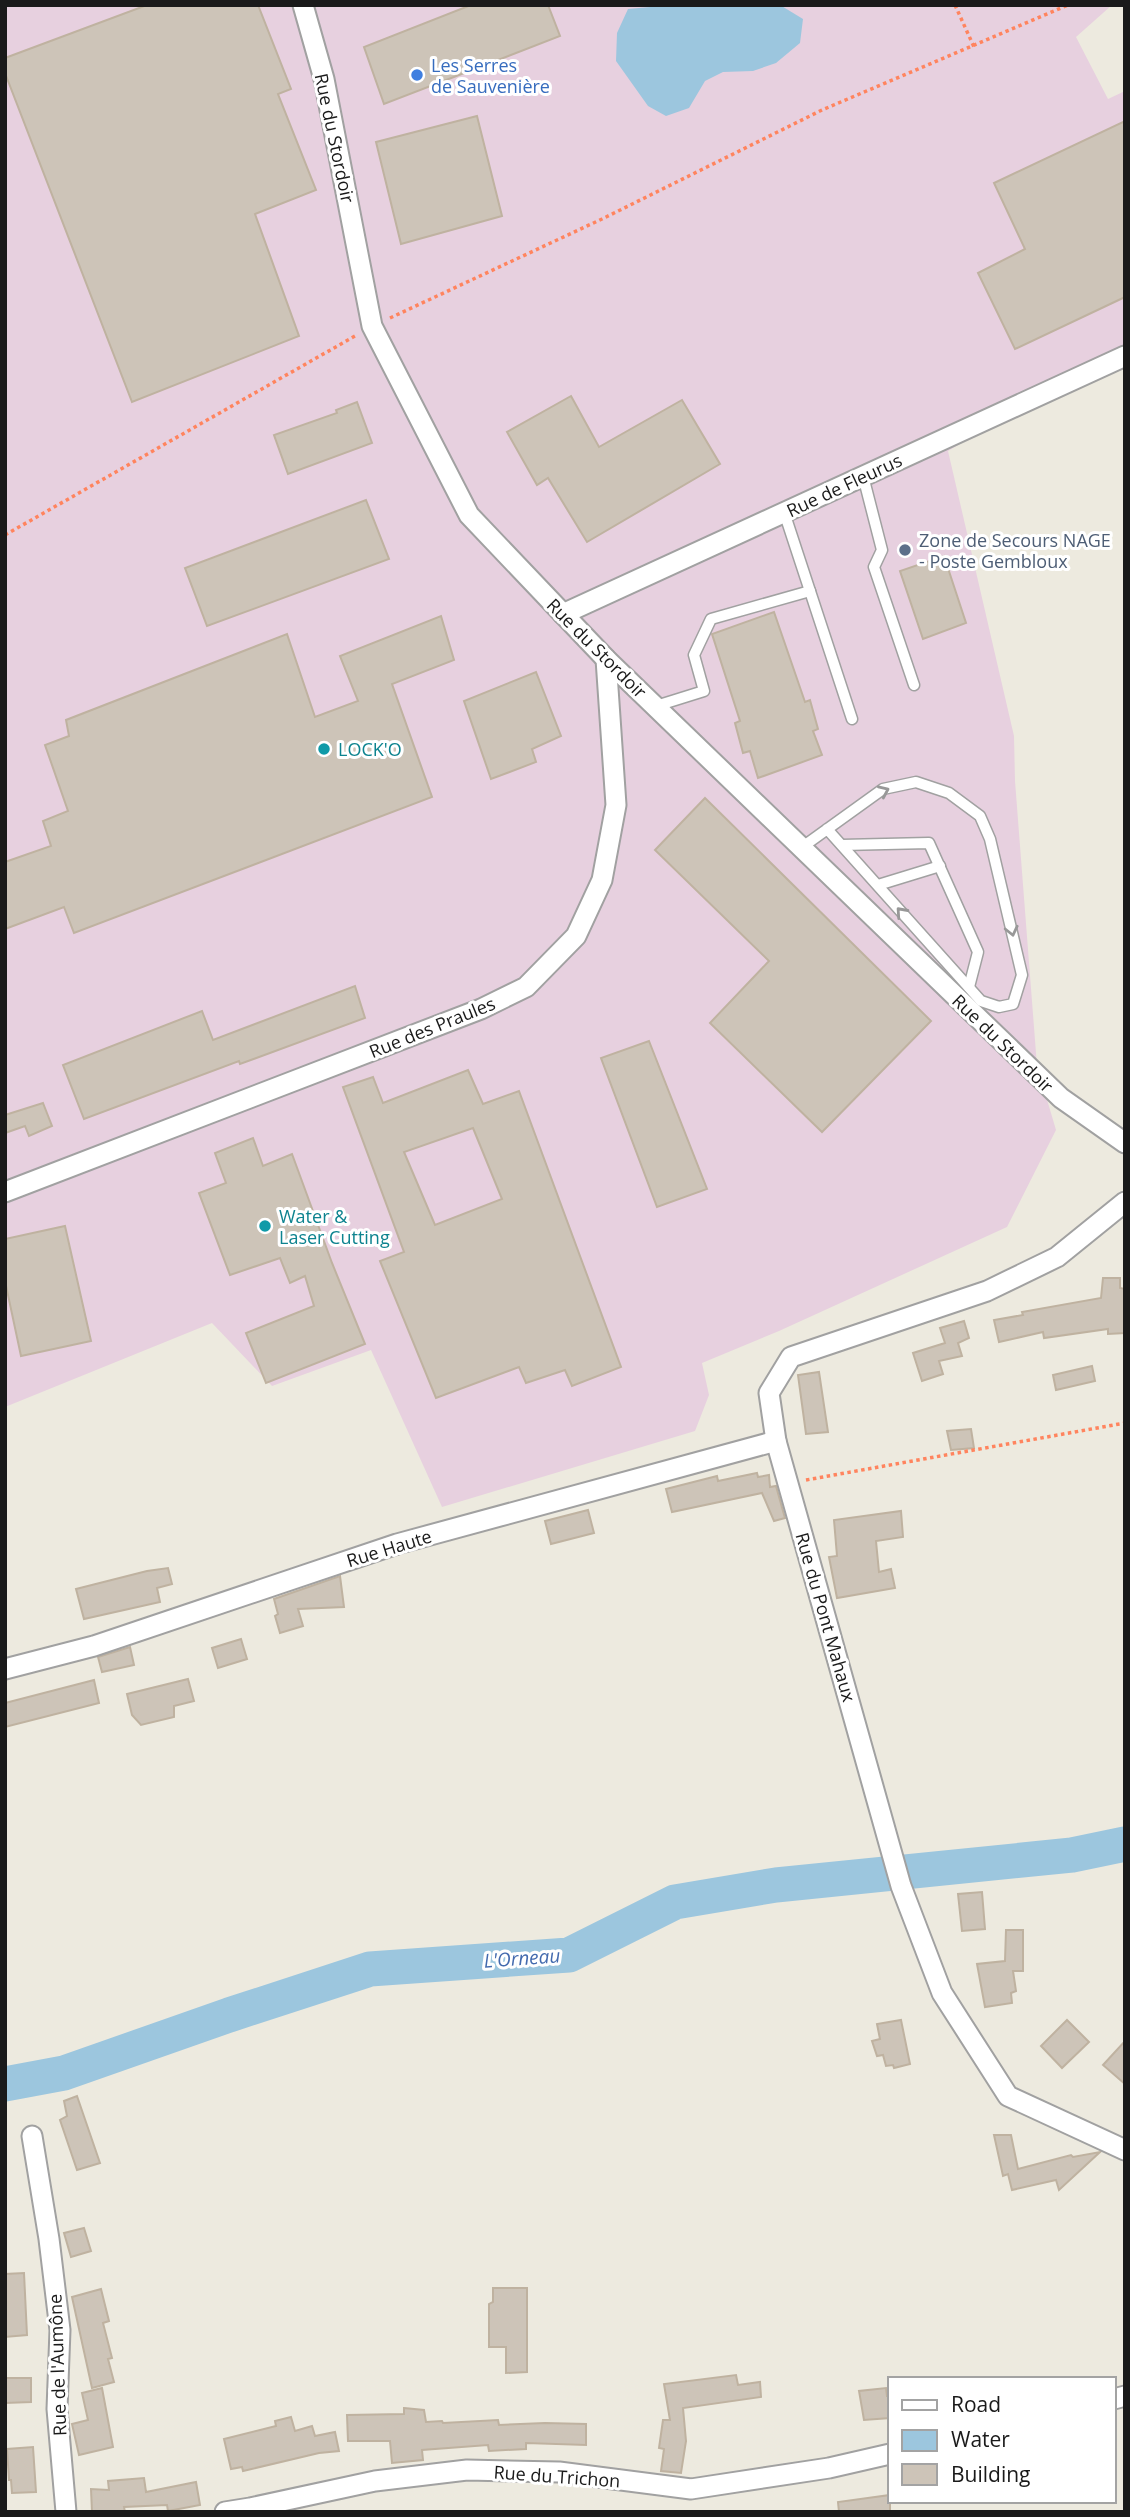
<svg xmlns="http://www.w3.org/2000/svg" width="1130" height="2517" font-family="'Open Sans',sans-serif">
  <rect width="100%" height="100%" fill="#edeadf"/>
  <!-- industrial -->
  <polygon fill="#e7d0df" points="5,5 1112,5 1076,37 1108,99 1125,91 1125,347 948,451 1014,736 1015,781 1037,1066 1056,1130 1007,1227 779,1331 702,1363 709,1395 695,1431 442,1507 371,1350 272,1386 212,1323 5,1407"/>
  <!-- water -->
  <polygon fill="#9cc6de" points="672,5 780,5 803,19 800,43 776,63 753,71 723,72 705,81 689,108 666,116 648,106 616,61 617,33 628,9"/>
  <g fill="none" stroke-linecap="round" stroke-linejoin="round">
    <!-- river -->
    <polyline stroke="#9cc6de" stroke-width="35" points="5,2084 64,2073 229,2015 370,1969 569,1955 675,1902 776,1885 1072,1855 1125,1844"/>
  </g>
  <!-- building -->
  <g fill="#cdc4b8" stroke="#bfb2a0" stroke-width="2" fill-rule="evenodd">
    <polygon points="147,5 258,5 291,89 278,94 316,190 255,214 299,336 132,402 5,73 5,58"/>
    <polygon points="471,5 548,5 560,36 384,104 364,47"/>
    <polygon points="477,116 502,216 401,244 376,142"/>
    <polygon points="1125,121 1125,297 1015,349 978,273 1025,249 994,183"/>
    <polygon points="571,396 599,447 682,400 720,464 587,542 548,478 537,485 507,432"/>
    <polygon points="357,402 372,443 288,474 274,435 337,413 336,410"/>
    <polygon points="366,500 389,559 207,626 185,568"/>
    <polygon points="944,556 966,623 923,639 900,571"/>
    <polygon points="774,612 805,702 810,700 818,729 813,731 822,755 758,778 750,751 743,753 735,723 740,721 712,634"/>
    <polygon points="441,616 454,660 392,684 432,797 74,933 64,907 5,929 5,862 51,846 43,821 68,811 45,745 69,736 66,720 287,634 315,717 358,701 340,656"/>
    <polygon points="536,672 561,736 532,749 536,762 491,779 464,701"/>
    <polygon points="705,798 931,1021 822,1132 710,1023 769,961 655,850"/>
    <polygon points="355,986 365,1018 240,1064 239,1061 84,1119 63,1065 202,1011 213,1040"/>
    <polygon points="649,1041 707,1189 657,1207 601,1058"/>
    <path d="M468,1070l15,34 36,-13 102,276 -49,19 -7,-16 -39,13 -7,-16 -83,31 -56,-137 24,-9 -61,-165 30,-10 10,26zM473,1128l29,71 -67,26 -31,-73z"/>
    <polygon points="43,1103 52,1126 29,1136 25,1126 5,1133 5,1115"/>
    <polygon points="253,1138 263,1166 292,1154 332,1263 365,1344 266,1383 246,1333 314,1306 305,1276 290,1283 280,1258 230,1275 199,1193 226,1183 215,1153"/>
    <polygon points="65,1226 91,1341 21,1356 5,1281 5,1239"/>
    <polygon points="1103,1278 1120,1278 1120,1288 1125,1289 1125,1333 1108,1334 1108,1329 1044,1338 1043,1332 999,1342 994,1320 1023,1315 1022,1312 1101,1298"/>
    <polygon points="964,1321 969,1338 958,1343 962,1356 939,1361 943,1374 922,1381 913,1353 945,1343 940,1328"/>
    <polygon points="1092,1366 1095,1381 1056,1390 1053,1375"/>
    <polygon points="819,1372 828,1432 806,1434 798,1375"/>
    <polygon points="971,1429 974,1448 951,1450 947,1431"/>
    <polygon points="757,1473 758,1477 769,1475 770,1487 776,1486 785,1518 774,1521 762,1493 672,1512 666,1489 717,1476 718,1481"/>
    <polygon points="588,1510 594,1533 551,1544 545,1521"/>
    <polygon points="901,1511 903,1537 876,1541 879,1572 891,1569 895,1588 837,1598 829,1557 837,1556 834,1520"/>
    <polygon points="168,1568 172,1584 157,1588 160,1602 84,1619 76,1589 147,1571"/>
    <polygon points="340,1576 344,1607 298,1609 303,1626 280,1633 275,1616 278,1614 274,1599"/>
    <polygon points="241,1639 247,1659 218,1668 212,1648"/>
    <polygon points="130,1647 134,1665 102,1672 98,1657"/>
    <polygon points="188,1679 194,1701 174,1706 174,1717 141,1725 132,1715 127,1694"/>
    <polygon points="94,1680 99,1703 5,1727 5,1703"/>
    <polygon points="982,1892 985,1929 962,1931 958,1894"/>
    <polygon points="1006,1930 1023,1930 1023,1971 1013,1971 1016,1991 1011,1993 1012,2003 985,2007 977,1964 1005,1961"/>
    <polygon points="901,2020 910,2064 894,2068 893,2065 886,2066 883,2055 877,2056 872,2041 880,2039 877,2024"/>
    <polygon points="1067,2020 1089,2042 1062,2068 1041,2046"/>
    <polygon points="1125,2041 1125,2084 1103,2065"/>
    <polygon points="77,2096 100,2163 77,2170 60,2120 67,2116 64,2101"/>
    <polygon points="994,2135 1011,2135 1018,2169 1071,2155 1073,2157 1100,2152 1059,2190 1056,2180 1012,2190 1008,2174 1003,2176"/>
    <polygon points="84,2228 91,2251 71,2257 64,2233"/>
    <polygon points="24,2273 27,2335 5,2337 5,2274"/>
    <polygon points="493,2288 527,2288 527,2372 506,2373 506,2347 489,2347 489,2304 493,2302"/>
    <polygon points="101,2289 109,2321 103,2323 112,2358 108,2359 114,2382 92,2388 72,2297"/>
    <polygon points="736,2375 738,2385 760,2382 761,2397 683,2408 686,2441 681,2473 661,2471 664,2449 659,2448 663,2420 670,2420 664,2384"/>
    <polygon points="5,2378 31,2378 31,2402 5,2403"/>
    <polygon points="102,2388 113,2447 79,2455 72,2424 88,2420 82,2393"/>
    <polygon points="886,2388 887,2396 890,2396 890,2418 864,2420 859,2391"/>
    <polygon points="404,2408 424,2410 426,2422 442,2421 443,2423 498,2420 499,2425 545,2423 586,2424 586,2445 526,2443 526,2449 489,2451 488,2445 422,2450 423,2460 392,2463 390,2441 348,2441 347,2415 404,2414"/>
    <polygon points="291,2417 295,2431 312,2426 315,2436 335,2432 339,2451 319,2453 243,2471 242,2467 231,2469 224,2439 276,2426 275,2421"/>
    <polygon points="33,2447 36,2492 12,2493 11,2480 9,2480 7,2449"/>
    <polygon points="144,2478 146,2492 196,2482 200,2505 168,2511 167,2505 124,2507 125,2512 92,2512 91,2489 109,2490 108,2481"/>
    <polygon points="890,2495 890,2512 839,2512 838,2502"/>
  </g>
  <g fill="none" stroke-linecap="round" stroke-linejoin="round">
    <defs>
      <g id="service">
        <polyline points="863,476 882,550 874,567 914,685"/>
        <polyline points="784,512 852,719"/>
        <polyline points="656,706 704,691 694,655 711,619 810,591"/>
        <polyline points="842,845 929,843 978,952 969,987"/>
        <polyline points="801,848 883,789 916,782 949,793 980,816 990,839 1022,975 1013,1004 999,1007 981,1001 827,829"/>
        <polyline points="878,885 940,866"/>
      </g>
      <g id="minor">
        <polyline points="303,5 324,79 372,326 469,515 606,659 1061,1098 1125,1143"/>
        <polyline points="563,614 1125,356"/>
        <polyline points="5,1192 481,1009 526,987 576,936 602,880 616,805 606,659"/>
        <polyline points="1125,1202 1057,1257 987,1291 791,1357 769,1393 776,1441 901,1886 942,1993 1008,2096 1125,2150"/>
        <polyline points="5,1669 94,1646 397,1544 776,1441"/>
        <polyline points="32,2136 49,2239 60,2330 57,2409 66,2512"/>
        <polyline points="1114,2399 1125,2396"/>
        <polyline points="225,2512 250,2508 375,2481 467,2470 559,2472 691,2489 829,2468 890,2454"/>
      </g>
    </defs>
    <!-- service casing -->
    <use href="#service" stroke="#a1a1a1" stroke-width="13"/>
    <!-- minor casing -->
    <use href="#minor" stroke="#a1a1a1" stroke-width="23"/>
    <!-- path -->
    <g stroke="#ff845e" stroke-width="3.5" stroke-dasharray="3.5 3.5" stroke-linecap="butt">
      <polyline points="955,5 974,47"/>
      <polyline points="390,318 602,219 822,110 1068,5"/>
      <polyline points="5,535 355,336"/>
      <polyline points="806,1480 1125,1423"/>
    </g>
    <!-- service -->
    <use href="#service" stroke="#fff" stroke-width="10"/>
    <!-- minor -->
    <use href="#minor" stroke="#fff" stroke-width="19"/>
  </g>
  <!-- one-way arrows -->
  <defs><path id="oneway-chevron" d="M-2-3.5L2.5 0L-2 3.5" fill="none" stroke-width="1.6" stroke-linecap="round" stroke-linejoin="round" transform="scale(1.75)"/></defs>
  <g stroke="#989898">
    <use href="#oneway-chevron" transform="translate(884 791) rotate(-24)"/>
    <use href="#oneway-chevron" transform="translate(901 912) rotate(-132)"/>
    <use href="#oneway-chevron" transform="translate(1012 931) rotate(77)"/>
  </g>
  <!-- markers -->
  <circle fill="#3f7fe0" stroke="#fff" stroke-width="2.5" cx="417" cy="75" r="7"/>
  <circle fill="#5c6f8a" stroke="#fff" stroke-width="2.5" cx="905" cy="550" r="7"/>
  <g fill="#0f9aa8" stroke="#fff" stroke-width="2.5">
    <circle cx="324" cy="749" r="7"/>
    <circle cx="265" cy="1226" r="7"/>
  </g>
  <g text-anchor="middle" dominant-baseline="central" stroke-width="6" stroke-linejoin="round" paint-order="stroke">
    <!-- shop labels -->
    <g font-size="18" fill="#366cbe" stroke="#fff" text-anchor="start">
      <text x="431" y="65">Les Serres<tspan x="431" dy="21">de Sauvenière</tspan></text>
    </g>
    <!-- street labels -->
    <g font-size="18" fill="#1a1a1a" stroke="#fff">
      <text transform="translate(335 138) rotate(78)">Rue du Stordoir</text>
      <text transform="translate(844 485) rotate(-25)">Rue de Fleurus</text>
      <text transform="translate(597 648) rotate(45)">Rue du Stordoir</text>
      <text transform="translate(432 1027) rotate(-22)">Rue des Praules</text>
      <text transform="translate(1003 1043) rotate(44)">Rue du Stordoir</text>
      <text transform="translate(389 1548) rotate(-17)">Rue Haute</text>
      <text transform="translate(826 1617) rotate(74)">Rue du Pont Mahaux</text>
      <text transform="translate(57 2365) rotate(-92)">Rue de l'Aumône</text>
      <text transform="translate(557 2476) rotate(4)">Rue du Trichon</text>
    </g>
    <!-- service labels -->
    <g font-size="18" fill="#4e5e75" stroke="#fff" text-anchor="start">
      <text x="919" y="540">Zone de Secours NAGE<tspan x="919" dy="21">- Poste Gembloux</tspan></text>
    </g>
    <!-- culture labels -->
    <g font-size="18" fill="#0d838f" stroke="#fff" text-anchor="start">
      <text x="338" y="749">LOCK'O</text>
      <text x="279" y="1216">Water &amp;<tspan x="279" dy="21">Laser Cutting</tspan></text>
    </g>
    <!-- water labels -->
    <g font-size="19" font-style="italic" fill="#436aae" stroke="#fff">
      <text transform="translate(522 1958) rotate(-4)">L'Orneau</text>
    </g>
  </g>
  <!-- border -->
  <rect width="1130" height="2517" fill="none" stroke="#1a1a1a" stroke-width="14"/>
  <!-- legend -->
  <rect x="888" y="2377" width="228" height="126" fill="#ffffff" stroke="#a3a3a3" stroke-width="2"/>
  <rect x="902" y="2400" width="35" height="10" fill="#ffffff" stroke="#a3a3a3" stroke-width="2"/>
  <text x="951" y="2412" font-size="21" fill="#1a1a1a">Road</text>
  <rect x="902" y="2430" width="35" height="21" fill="#9cc6de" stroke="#a3a3a3" stroke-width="2"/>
  <text x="951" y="2447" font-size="21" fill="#1a1a1a">Water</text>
  <rect x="902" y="2464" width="35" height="21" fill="#cdc4b8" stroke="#a3a3a3" stroke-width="2"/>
  <text x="951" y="2482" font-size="21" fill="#1a1a1a">Building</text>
</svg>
